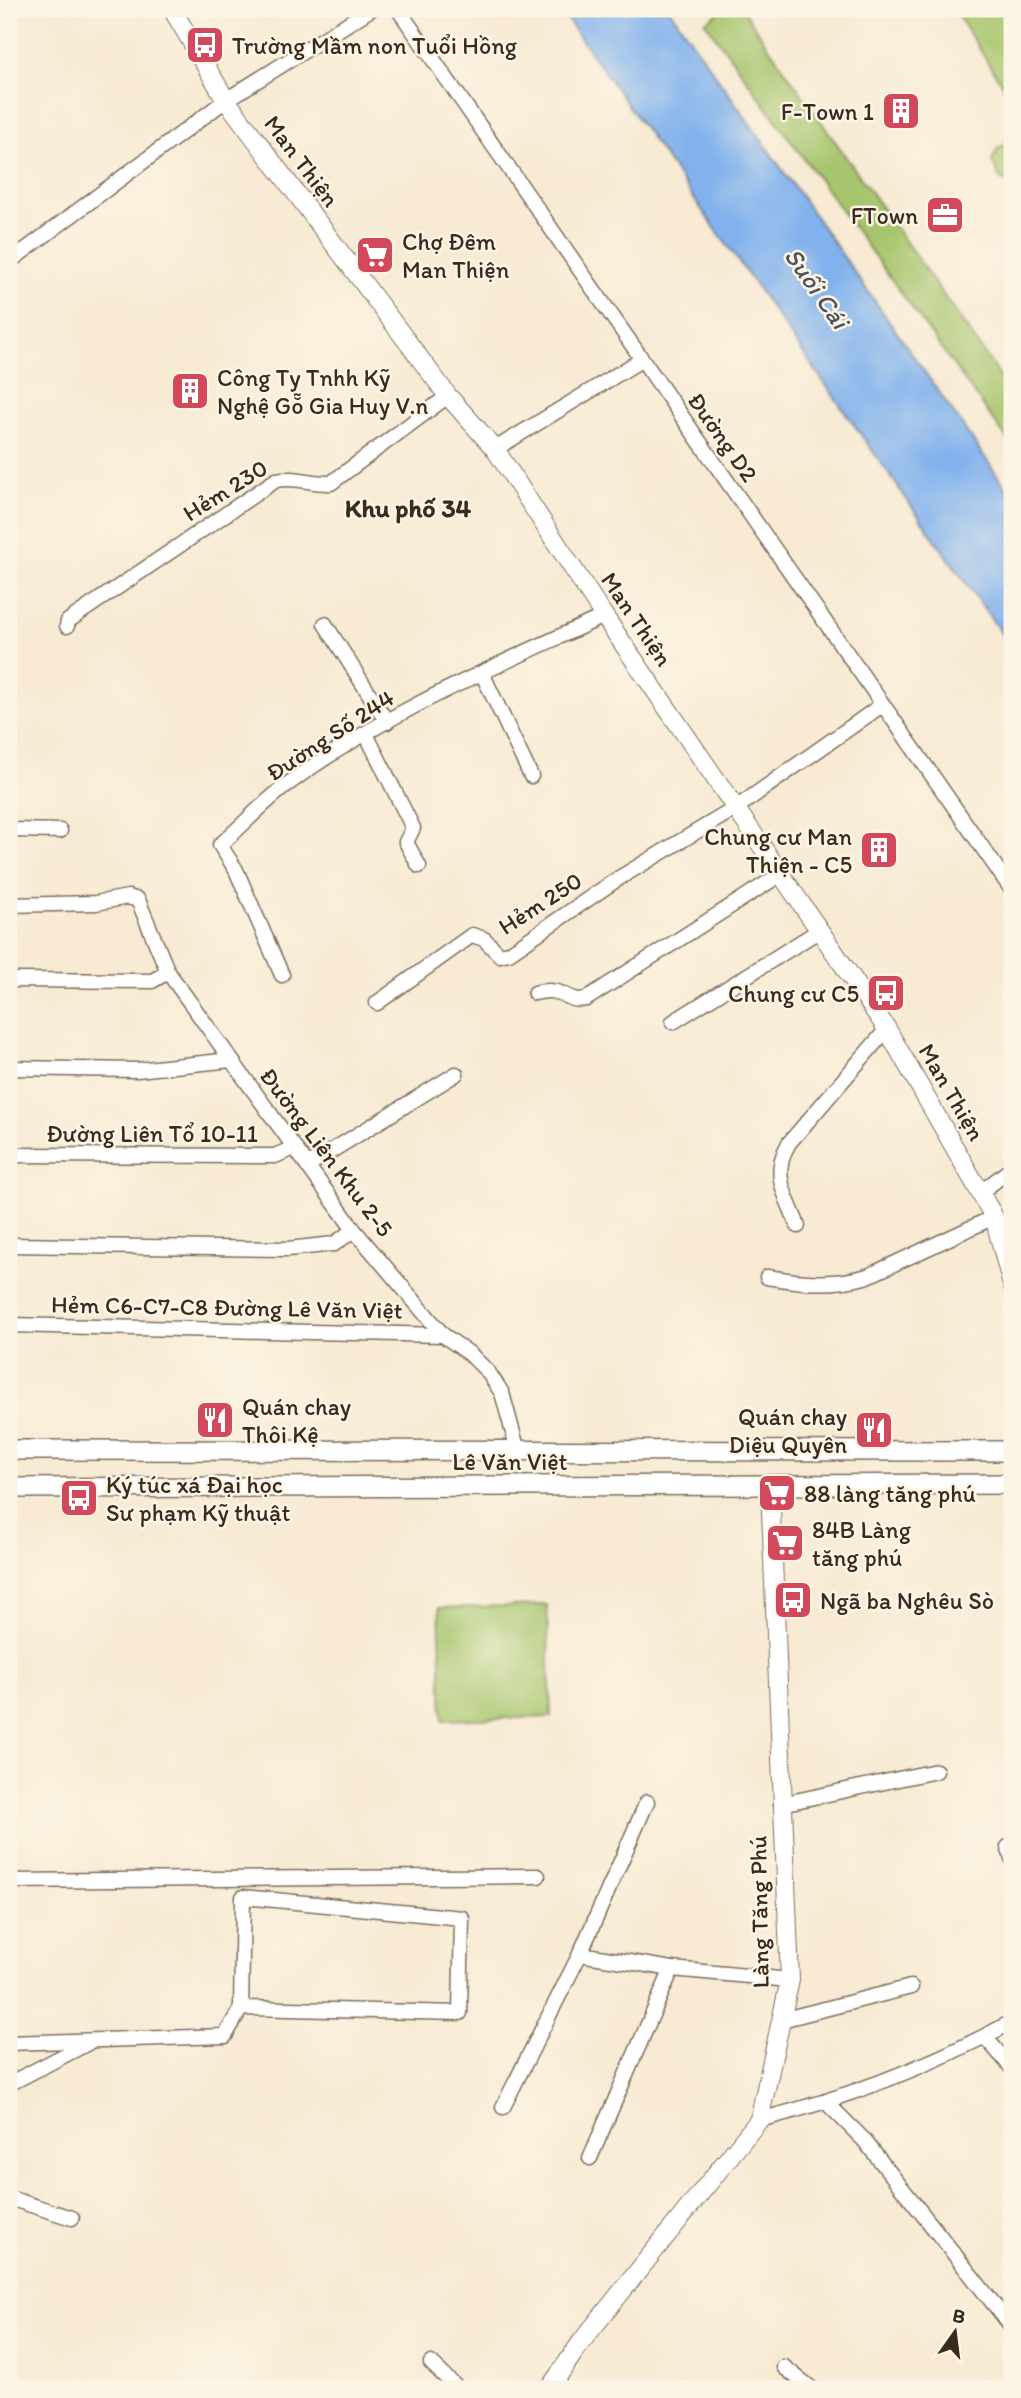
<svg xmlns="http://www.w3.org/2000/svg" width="1021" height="2398" font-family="Itim,sans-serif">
  <rect width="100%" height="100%" fill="#fcf5e5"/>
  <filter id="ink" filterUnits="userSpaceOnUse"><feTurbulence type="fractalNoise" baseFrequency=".0143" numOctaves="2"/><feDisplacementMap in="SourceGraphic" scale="14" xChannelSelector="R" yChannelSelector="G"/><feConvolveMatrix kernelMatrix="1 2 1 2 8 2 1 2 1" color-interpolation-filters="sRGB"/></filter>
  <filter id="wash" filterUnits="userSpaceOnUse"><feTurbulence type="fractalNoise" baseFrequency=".00686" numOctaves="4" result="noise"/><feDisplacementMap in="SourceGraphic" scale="28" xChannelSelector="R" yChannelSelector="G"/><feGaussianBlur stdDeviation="1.57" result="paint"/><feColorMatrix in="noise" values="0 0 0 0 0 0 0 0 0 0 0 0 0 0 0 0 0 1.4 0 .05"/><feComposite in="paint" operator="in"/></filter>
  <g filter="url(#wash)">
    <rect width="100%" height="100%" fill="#f8ead3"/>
    <!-- green -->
    <g fill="#a6c56c" stroke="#707845" stroke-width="2">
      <polygon points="724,9 742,9 1012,393 1012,446 705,22"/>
      <polygon points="954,9 1012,9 1012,100"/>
      <polygon points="1012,142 1012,184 1000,179 992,160 998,148"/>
      <polygon points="547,1605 551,1717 443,1720 439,1608"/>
    </g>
    <!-- water -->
    <polygon fill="#82b2ed" stroke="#5e6e86" stroke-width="2" points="560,9 669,9 1012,496 1012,648"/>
  </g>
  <g filter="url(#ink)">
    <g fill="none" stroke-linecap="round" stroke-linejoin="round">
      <defs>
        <g id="minor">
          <polyline points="398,9 1012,890"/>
          <polyline points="9,262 226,100 371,9"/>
          <polyline points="495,449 641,360"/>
          <polyline points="325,624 387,722"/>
          <path d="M67,626l1,-5 208,-141c20,-4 35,4 55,3l117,-87"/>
          <polyline points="482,673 531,776"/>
          <polyline points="366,734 413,828 406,842 419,866"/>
          <polyline points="9,830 60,831"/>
          <polyline points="9,905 96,903 128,897 138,900 168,972 354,1230 443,1335 470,1354 488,1372 502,1393 518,1451"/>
          <path d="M282,975l-46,-105 -16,-25c23,-20 44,-43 68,-61 95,-71 209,-118 316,-168"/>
          <polyline points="9,980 152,981 168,972"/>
          <path d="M535,993c30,-8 31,11 51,6l195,-125"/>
          <polyline points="377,1003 472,935 484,939 500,955 509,953 619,878 736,808 882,705"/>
          <polyline points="673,1022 820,930"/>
          <polyline points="9,1068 137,1070 231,1060"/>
          <polyline points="9,1155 275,1156 293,1148"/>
          <polyline points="307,1166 456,1074"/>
          <polyline points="981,1192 1012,1168"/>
          <path d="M798,1226c-12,-32 -28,-51 -9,-83l98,-114"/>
          <polyline points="9,1245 288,1249 334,1244 354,1230"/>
          <path d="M767,1277c35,6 67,9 101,-1l126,-59"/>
          <polyline points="9,1325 443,1335"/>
          <polyline points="781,1804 936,1771"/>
          <polyline points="1008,1847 1012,1858"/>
          <polyline points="9,1881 538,1876"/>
          <polyline points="580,1954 672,1969 790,1980"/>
          <polyline points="781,2020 911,1987"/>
          <polyline points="985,2037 1012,2068"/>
          <polyline points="9,2043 225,2036 241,2008 243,1897 462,1918 460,2013 241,2008"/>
          <polyline points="9,2084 88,2043"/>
          <polyline points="827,2103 863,2139 1012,2327"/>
          <polyline points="503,2107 580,1954 647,1802"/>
          <path d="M759,2120c88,-22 173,-55 253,-98"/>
          <polyline points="590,2158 672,1969"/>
          <polyline points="9,2198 72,2218"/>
          <polyline points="431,2363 458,2389"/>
          <polyline points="784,2367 812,2389"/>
        </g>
        <g id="tertiary">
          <polyline points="172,9 226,100 448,396 495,449 604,616 887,1029 994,1217 1012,1285"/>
          <polyline points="549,2389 582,2341 759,2120 790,1980 770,1485"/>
        </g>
        <g id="secondary">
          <polyline points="9,1450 1012,1451"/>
          <polyline points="9,1488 1012,1484"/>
        </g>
      </defs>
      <!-- minor casing -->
      <use href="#minor" stroke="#7d6d5d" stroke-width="17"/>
      <!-- tertiary casing -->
      <use href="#tertiary" stroke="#7d6d5d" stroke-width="20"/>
      <!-- secondary casing -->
      <use href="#secondary" stroke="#7d6d5d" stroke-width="22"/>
      <!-- minor -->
      <use href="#minor" stroke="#fff" stroke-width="14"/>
      <!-- tertiary -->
      <use href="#tertiary" stroke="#fff" stroke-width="18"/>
      <!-- secondary -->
      <use href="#secondary" stroke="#fff" stroke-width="19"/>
    </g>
  </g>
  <!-- icons -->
  <defs>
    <symbol id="bus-square" viewBox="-11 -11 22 22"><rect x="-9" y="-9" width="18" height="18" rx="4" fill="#d1495b" stroke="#fcf5e5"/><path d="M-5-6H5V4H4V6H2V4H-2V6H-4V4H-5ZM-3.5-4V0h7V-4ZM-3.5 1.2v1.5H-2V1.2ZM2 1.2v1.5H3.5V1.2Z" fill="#fff"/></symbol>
    <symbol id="building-square" viewBox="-11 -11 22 22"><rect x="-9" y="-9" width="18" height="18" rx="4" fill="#d1495b" stroke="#fcf5e5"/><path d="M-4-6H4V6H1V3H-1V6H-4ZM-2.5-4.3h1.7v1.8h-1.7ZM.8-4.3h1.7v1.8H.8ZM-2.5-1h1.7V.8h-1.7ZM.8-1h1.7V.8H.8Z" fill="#fff"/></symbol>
    <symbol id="office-square" viewBox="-11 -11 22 22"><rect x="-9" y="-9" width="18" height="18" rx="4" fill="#d1495b" stroke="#fcf5e5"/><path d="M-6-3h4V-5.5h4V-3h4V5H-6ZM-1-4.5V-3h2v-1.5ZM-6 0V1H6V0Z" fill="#fff"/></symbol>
    <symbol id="supermarket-square" viewBox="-11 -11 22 22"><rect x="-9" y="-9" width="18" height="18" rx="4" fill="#d1495b" stroke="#fcf5e5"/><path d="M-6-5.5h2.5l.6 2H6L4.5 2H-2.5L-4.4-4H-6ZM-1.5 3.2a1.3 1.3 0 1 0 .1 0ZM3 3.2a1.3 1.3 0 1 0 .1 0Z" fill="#fff"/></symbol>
    <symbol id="restaurant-square" viewBox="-11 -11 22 22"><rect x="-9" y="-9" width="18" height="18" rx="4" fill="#d1495b" stroke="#fcf5e5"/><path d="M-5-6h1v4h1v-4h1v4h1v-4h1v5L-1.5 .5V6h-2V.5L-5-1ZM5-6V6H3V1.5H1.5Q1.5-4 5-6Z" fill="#fff"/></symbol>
  </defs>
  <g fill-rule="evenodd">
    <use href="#bus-square" x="183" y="23" width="44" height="44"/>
    <use href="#building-square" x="879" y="89" width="44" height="44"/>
    <use href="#office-square" x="923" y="193" width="44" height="44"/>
    <use href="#supermarket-square" x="353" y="233" width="44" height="44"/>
    <use href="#building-square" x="168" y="369" width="44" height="44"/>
    <use href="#building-square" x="857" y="828" width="44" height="44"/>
    <use href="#bus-square" x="864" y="971" width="44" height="44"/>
    <use href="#restaurant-square" x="193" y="1398" width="44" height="44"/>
    <use href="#restaurant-square" x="852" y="1408" width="44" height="44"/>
    <use href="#supermarket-square" x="755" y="1471" width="44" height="44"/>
    <use href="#bus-square" x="57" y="1476" width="44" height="44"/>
    <use href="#supermarket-square" x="763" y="1521" width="44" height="44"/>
    <use href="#bus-square" x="771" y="1578" width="44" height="44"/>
  </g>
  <g text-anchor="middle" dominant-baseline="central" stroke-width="5" stroke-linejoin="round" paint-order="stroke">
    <!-- poi labels -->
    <g font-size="24" fill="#3b2a1e" stroke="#fcf5e5" text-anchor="start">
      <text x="232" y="45">Trường Mầm non Tuổi Hồng</text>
      <text x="874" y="111" text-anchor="end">F-Town 1</text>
      <text x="918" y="215" text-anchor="end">FTown</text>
      <text x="402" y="241">Chợ Đêm<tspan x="402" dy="28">Man Thiện</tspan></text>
      <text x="217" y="377">Công Ty Tnhh Kỹ<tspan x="217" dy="28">Nghệ Gỗ Gia Huy V.n</tspan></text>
      <text x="852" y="836" text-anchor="end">Chung cư Man<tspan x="852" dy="28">Thiện - C5</tspan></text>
      <text x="859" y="993" text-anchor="end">Chung cư C5</text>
      <text x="242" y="1406">Quán chay<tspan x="242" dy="28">Thôi Kệ</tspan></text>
      <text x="847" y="1416" text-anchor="end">Quán chay<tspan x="847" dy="28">Diệu Quyên</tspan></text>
      <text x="106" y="1484">Ký túc xá Đại học<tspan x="106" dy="28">Sư phạm Kỹ thuật</tspan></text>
      <text x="804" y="1493">88 làng tăng phú</text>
      <text x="812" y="1529">84B Làng<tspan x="812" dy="28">tăng phú</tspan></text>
      <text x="820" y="1600">Ngã ba Nghêu Sò</text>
    </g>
    <!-- street labels -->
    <g font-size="24" fill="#3b2a1e" stroke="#fcf5e5">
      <text transform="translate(302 161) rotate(53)">Man Thiện</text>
      <text transform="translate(723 437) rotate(55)">Đường D2</text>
      <text transform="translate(225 490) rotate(-32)">Hẻm 230</text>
      <text transform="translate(637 619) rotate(56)">Man Thiện</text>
      <text transform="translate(330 735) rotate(-33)">Đường Số 244</text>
      <text transform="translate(540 903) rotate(-33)">Hẻm 250</text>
      <text transform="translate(952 1092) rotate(60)">Man Thiện</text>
      <text x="152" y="1133">Đường Liên Tổ 10-11</text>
      <text transform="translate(327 1152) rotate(53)">Đường Liên Khu 2-5</text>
      <text transform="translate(227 1307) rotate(1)">Hẻm C6-C7-C8 Đường Lê Văn Việt</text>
      <text x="510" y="1461">Lê Văn Việt</text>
      <text transform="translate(759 1912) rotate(-91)">Làng Tăng Phú</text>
    </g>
    <!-- water labels -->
    <g font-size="26" font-style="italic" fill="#50535c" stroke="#fcf5e5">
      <text transform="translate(817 288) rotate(55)">Suối Cái</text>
    </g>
    <!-- neighbourhood labels -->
    <g font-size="26" font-weight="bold" fill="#3b2a1e" stroke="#fcf5e5">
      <text x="408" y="508">Khu phố 34</text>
    </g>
  </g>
  <!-- margin -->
  <rect width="1021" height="2398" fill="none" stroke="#fcf5e5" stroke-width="35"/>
  <!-- north arrow -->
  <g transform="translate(955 2332) rotate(14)" stroke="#fcf5e5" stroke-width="5" paint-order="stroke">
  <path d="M0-5L12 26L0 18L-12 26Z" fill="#3b2a1e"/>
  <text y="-10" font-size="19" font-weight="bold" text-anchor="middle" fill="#3b2a1e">B</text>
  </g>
</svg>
